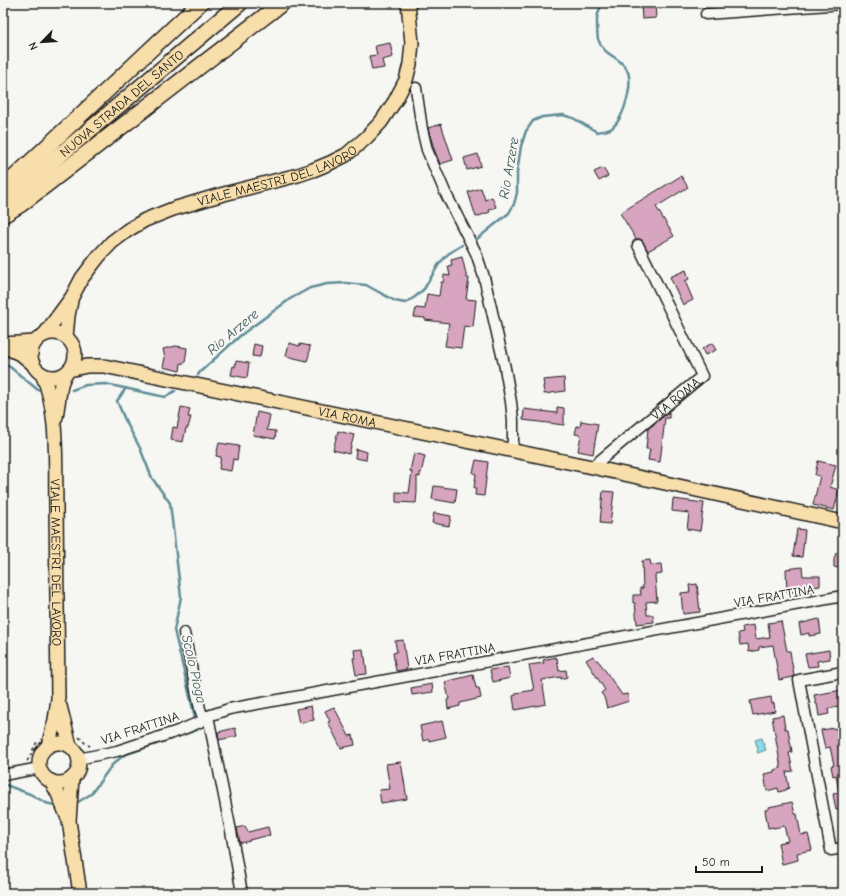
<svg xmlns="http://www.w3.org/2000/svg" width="846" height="896" font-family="'Comic Neue',sans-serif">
  <rect width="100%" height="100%" fill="#f6f6f2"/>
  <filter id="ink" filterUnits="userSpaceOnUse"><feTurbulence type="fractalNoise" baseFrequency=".025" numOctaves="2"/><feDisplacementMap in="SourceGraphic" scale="8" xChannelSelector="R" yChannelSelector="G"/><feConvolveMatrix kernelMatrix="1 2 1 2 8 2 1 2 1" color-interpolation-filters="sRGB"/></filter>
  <g filter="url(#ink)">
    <!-- water -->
    <polygon fill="#8ad9e8" stroke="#5e8d96" points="762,738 766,750 758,753 757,752 758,749 755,740"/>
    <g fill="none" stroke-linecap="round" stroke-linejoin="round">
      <!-- stream -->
      <g stroke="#5e8d96" stroke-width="2.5">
        <path d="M477,239l32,-26 5,-9 3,-11v-21l4,-26 5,-15 7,-10 9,-4 21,-2 10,3 24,14c5,-1 11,-1 15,-4 12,-10 23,-46 14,-60 -8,-12 -23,-13 -28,-29 -1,-4 -1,-16 -1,-21 1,-5 3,-10 5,-15"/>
        <polyline points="3,363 10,367 38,390"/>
        <polyline points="198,375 200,372 241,335 290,299 310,288 327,284 345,283 366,285 395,301 405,303 415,297 424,289 439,264 448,254 462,245"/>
        <polyline points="126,388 117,401 125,420 140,448 152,478 170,503 181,597 174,630 196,722"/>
        <polyline points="72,390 86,385 106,384 165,397 175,391"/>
        <polyline points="3,784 30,794 46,803 54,805"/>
        <polyline points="78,802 91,794 112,765 124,755 197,730 197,727"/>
      </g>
    </g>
    <!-- building -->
    <g fill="#d8a5c0" stroke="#1c1c1c">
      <polygon points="641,3 655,3 656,18 642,19"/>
      <polygon points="390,43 393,57 382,60 384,68 372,70 369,56 377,55 375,46"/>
      <polygon points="441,124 453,160 440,164 434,149 428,128"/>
      <polygon points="478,154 481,166 467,170 464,158"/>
      <polygon points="603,168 608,176 599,181 594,172"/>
      <polygon points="681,176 688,187 656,207 674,236 648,251 642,240 639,239 636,239 620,213"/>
      <polygon points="481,188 485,200 492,197 496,207 489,210 490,212 476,217 468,192"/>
      <polygon points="462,257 467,278 469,278 466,299 476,300 473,327 464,326 461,348 445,346 449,323 425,320 425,318 414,317 416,308 425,309 427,294 439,296 441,282 443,283 444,275 450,276 448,266 452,265 451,260"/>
      <polygon points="686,270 689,279 685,281 693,300 683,305 670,277"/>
      <polygon points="289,343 300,346 300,344 310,346 309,355 307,361 286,356"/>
      <polygon points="712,343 716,350 705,355 702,349"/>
      <polygon points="254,344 262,346 260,357 252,356"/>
      <polygon points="176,346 187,348 185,363 181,363 180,371 163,367 165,358 163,349"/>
      <polygon points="236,361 249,363 247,378 231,375 233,366 235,367"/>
      <polygon points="564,378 565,391 544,394 543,386 544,386 543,380"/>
      <polygon points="181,407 190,409 188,417 191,417 188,428 186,428 183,442 171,440 173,427 177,428"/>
      <polygon points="557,407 564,408 564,425 523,420 524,409 557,413"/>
      <polygon points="257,412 270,415 267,430 276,431 275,439 253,435"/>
      <polygon points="669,412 669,418 665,418 660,462 648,460 650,449 646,449 648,429"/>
      <polygon points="581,421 598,424 593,454 578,451 581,435 575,434 577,426 580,427"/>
      <polygon points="338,431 354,435 349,454 333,450"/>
      <polygon points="219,443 239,446 237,460 233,459 231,471 219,469 221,457 216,456"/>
      <polygon points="356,449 367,452 366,460 355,458"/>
      <polygon points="414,453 425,456 421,473 420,473 420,477 417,476 417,492 416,503 396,502 396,492 409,493 412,472 410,471"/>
      <polygon points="476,460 488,462 484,496 475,495 476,488 474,488 476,474 473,473"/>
      <polygon points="818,461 836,465 830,487 839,490 834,510 813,505 820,476 815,475"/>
      <polygon points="434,486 457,489 455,503 432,499"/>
      <polygon points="603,491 614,492 610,524 600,523"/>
      <polygon points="673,499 704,503 700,531 687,529 689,513 672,511"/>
      <polygon points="434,513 451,516 449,526 432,523"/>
      <polygon points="797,529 805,530 802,557 793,556"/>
      <polygon points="836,553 843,554 843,569 834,567 834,559"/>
      <polygon points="650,560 651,565 661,564 662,574 655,575 655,576 657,601 646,602 647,615 653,615 654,622 637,624 635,603 633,603 633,595 641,595 640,588 643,588 642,561"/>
      <polygon points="802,567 803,576 820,576 820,586 813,587 813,593 806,593 806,592 787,592 786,569"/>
      <polygon points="697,584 700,612 683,614 681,593 690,592 689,585"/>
      <polygon points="819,619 821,634 809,636 809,633 801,635 799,624"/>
      <polygon points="781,621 787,651 790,651 794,676 793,677 779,680 773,645 759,647 759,650 749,652 748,644 740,645 738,633 743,632 742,627 754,625 756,639 770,637 768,623"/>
      <polygon points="403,640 407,669 396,671 393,653 397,652 395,641"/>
      <polygon points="363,649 364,657 365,657 367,674 356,675 353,658 355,658 354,650"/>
      <polygon points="829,650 830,659 817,661 818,666 808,667 805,654"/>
      <polygon points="593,656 596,660 597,660 600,663 622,695 627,694 629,701 607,708 604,697 601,693 605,690 586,660"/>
      <polygon points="556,657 556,659 557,658 559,671 566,670 567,677 561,679 561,677 542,680 546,704 515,710 513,696 516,695 516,693 534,690 529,665 544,663 543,660"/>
      <polygon points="508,667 510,678 493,682 490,670"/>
      <polygon points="473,675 476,688 479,688 481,698 460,703 460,706 448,709 447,700 449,699 445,682"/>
      <polygon points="432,684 433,692 412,695 411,688"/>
      <polygon points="842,690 843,698 843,706 828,709 829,714 819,716 817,704 816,704 814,695"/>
      <polygon points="771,697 772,704 774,703 775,711 753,715 750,701"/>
      <polygon points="311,706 314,720 299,723 296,709"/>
      <polygon points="334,707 349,736 353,735 355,745 341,748 328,722 330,721 325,711"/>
      <polygon points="783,715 785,729 788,729 792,752 789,753 793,771 786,772 789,788 786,789 786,790 779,792 778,788 767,791 764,774 774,772 774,770 781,768 772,717"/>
      <polygon points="442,721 446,737 429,741 429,739 423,741 420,726"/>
      <polygon points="235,728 237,736 219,740 218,732"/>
      <polygon points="835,728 836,730 843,729 843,743 838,744 841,758 843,758 843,808 836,810 833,794 839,793 836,775 833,776 831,766 834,765 830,747 825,748 821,730"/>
      <polygon points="401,762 407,799 381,803 379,790 390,789 386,764"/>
      <polygon points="792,802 795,814 797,814 801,835 808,834 812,850 797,853 798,860 782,864 778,843 788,841 784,826 773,828 773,827 768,828 765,810 769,809 769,807"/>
      <polygon points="245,826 248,832 268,827 270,835 249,840 250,841 240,843 237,828"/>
    </g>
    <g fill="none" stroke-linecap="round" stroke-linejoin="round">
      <defs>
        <g id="minor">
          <polyline points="706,14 843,4"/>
          <polyline points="416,88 422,129 427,150 445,192 476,253 484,277 505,368 511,402 513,420 513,441 511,451"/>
          <path id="s1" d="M592,467l110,-91 -64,-131"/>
          <polyline points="184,633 200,709 204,720"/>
          <polyline points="843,672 799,680 831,850 843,848"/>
          <polyline points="208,716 231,831 242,893"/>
          <polyline points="78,759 117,751 178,731 200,722 208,716 229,709 843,596"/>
          <polyline points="3,775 40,768"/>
        </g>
        <g id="major">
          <circle cx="53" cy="355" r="22"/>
          <path id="s2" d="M44,335l28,-38 10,-19 17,-22 13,-14 16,-12 17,-10 28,-11 47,-14 78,-20 15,-5 17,-7 16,-8 20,-17 15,-16 14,-21 11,-21 4,-16 2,-21 -4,-40"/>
          <polyline points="66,337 68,316 71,301"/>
          <polyline points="3,344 35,342"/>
          <polyline points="3,346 22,355 33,364"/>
          <path id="s3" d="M69,370l18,-4h17l488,101 251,55"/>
          <path id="s4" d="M42,374c17,37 13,91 14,132 1,64 1,129 2,193l-3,21 -7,26"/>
          <polyline points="56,417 61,384 65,374"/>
          <polyline points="60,706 70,746"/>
          <circle cx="59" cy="763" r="20"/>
          <polyline points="72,778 69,821 80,893"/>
          <polyline points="51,781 58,794 67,816"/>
        </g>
        <g id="highway">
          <polyline points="3,188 200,3"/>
          <path id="s5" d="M3,203l237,-200"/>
          <polyline points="3,215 21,204 282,3"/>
        </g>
      </defs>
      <!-- minor casing -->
      <use href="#minor" stroke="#1c1c1c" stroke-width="13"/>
      <!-- major casing -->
      <use href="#major" stroke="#1c1c1c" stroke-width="16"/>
      <!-- highway casing -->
      <use href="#highway" stroke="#1c1c1c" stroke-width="18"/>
      <!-- path -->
      <g stroke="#1c1c1c" stroke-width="1.5" stroke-dasharray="3 3" stroke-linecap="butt">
        <polyline points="79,737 86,744 90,746"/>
        <path d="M27,761c4,-5 6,-13 10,-19"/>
      </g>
      <!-- minor -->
      <use href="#minor" stroke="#f6f6f2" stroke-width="10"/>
      <!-- major -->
      <use href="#major" stroke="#f8deab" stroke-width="13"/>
      <!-- highway -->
      <use href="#highway" stroke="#f8deab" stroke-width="15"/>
    </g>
  </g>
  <g text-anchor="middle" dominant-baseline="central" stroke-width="4" stroke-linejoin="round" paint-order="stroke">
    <!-- street labels -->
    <g font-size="13" fill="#1c1c1c" stroke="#f6f6f2">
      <text stroke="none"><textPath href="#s5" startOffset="155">NUOVA STRADA DEL SANTO</textPath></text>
      <text stroke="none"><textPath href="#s2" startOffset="295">VIALE MAESTRI DEL LAVORO</textPath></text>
      <text stroke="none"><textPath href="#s1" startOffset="108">VIA ROMA</textPath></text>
      <text stroke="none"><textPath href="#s3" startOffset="284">VIA ROMA</textPath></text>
      <text stroke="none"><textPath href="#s4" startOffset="190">VIALE MAESTRI DEL LAVORO</textPath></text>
      <text transform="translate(774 596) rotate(-10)">VIA FRATTINA</text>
      <text transform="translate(455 654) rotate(-10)">VIA FRATTINA</text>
      <text transform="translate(140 728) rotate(-18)">VIA FRATTINA</text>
    </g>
    <!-- water labels -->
    <g font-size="14" font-style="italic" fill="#3d5559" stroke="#f6f6f2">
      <text transform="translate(509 168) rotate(-80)">Rio Arzere</text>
      <text transform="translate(233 332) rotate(-40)">Rio Arzere</text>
      <text transform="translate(194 669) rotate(77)">Scolo Pioga</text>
    </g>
  </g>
  <!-- margin -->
  <rect width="846" height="896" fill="none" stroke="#f6f6f2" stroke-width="16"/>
  <rect x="8" y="8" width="830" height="880" fill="none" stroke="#1c1c1c" stroke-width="1.5" filter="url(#ink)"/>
  <!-- north arrow -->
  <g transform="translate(42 42) rotate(245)" stroke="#f6f6f2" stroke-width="3" paint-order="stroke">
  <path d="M0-3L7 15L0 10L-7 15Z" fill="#1c1c1c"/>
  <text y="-6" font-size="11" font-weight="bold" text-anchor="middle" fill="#1c1c1c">N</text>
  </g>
  <!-- scale -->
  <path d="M696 866v6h66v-6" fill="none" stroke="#1c1c1c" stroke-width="2"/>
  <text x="702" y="866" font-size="12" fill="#1c1c1c" stroke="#f6f6f2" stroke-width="3" paint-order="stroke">50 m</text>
</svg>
